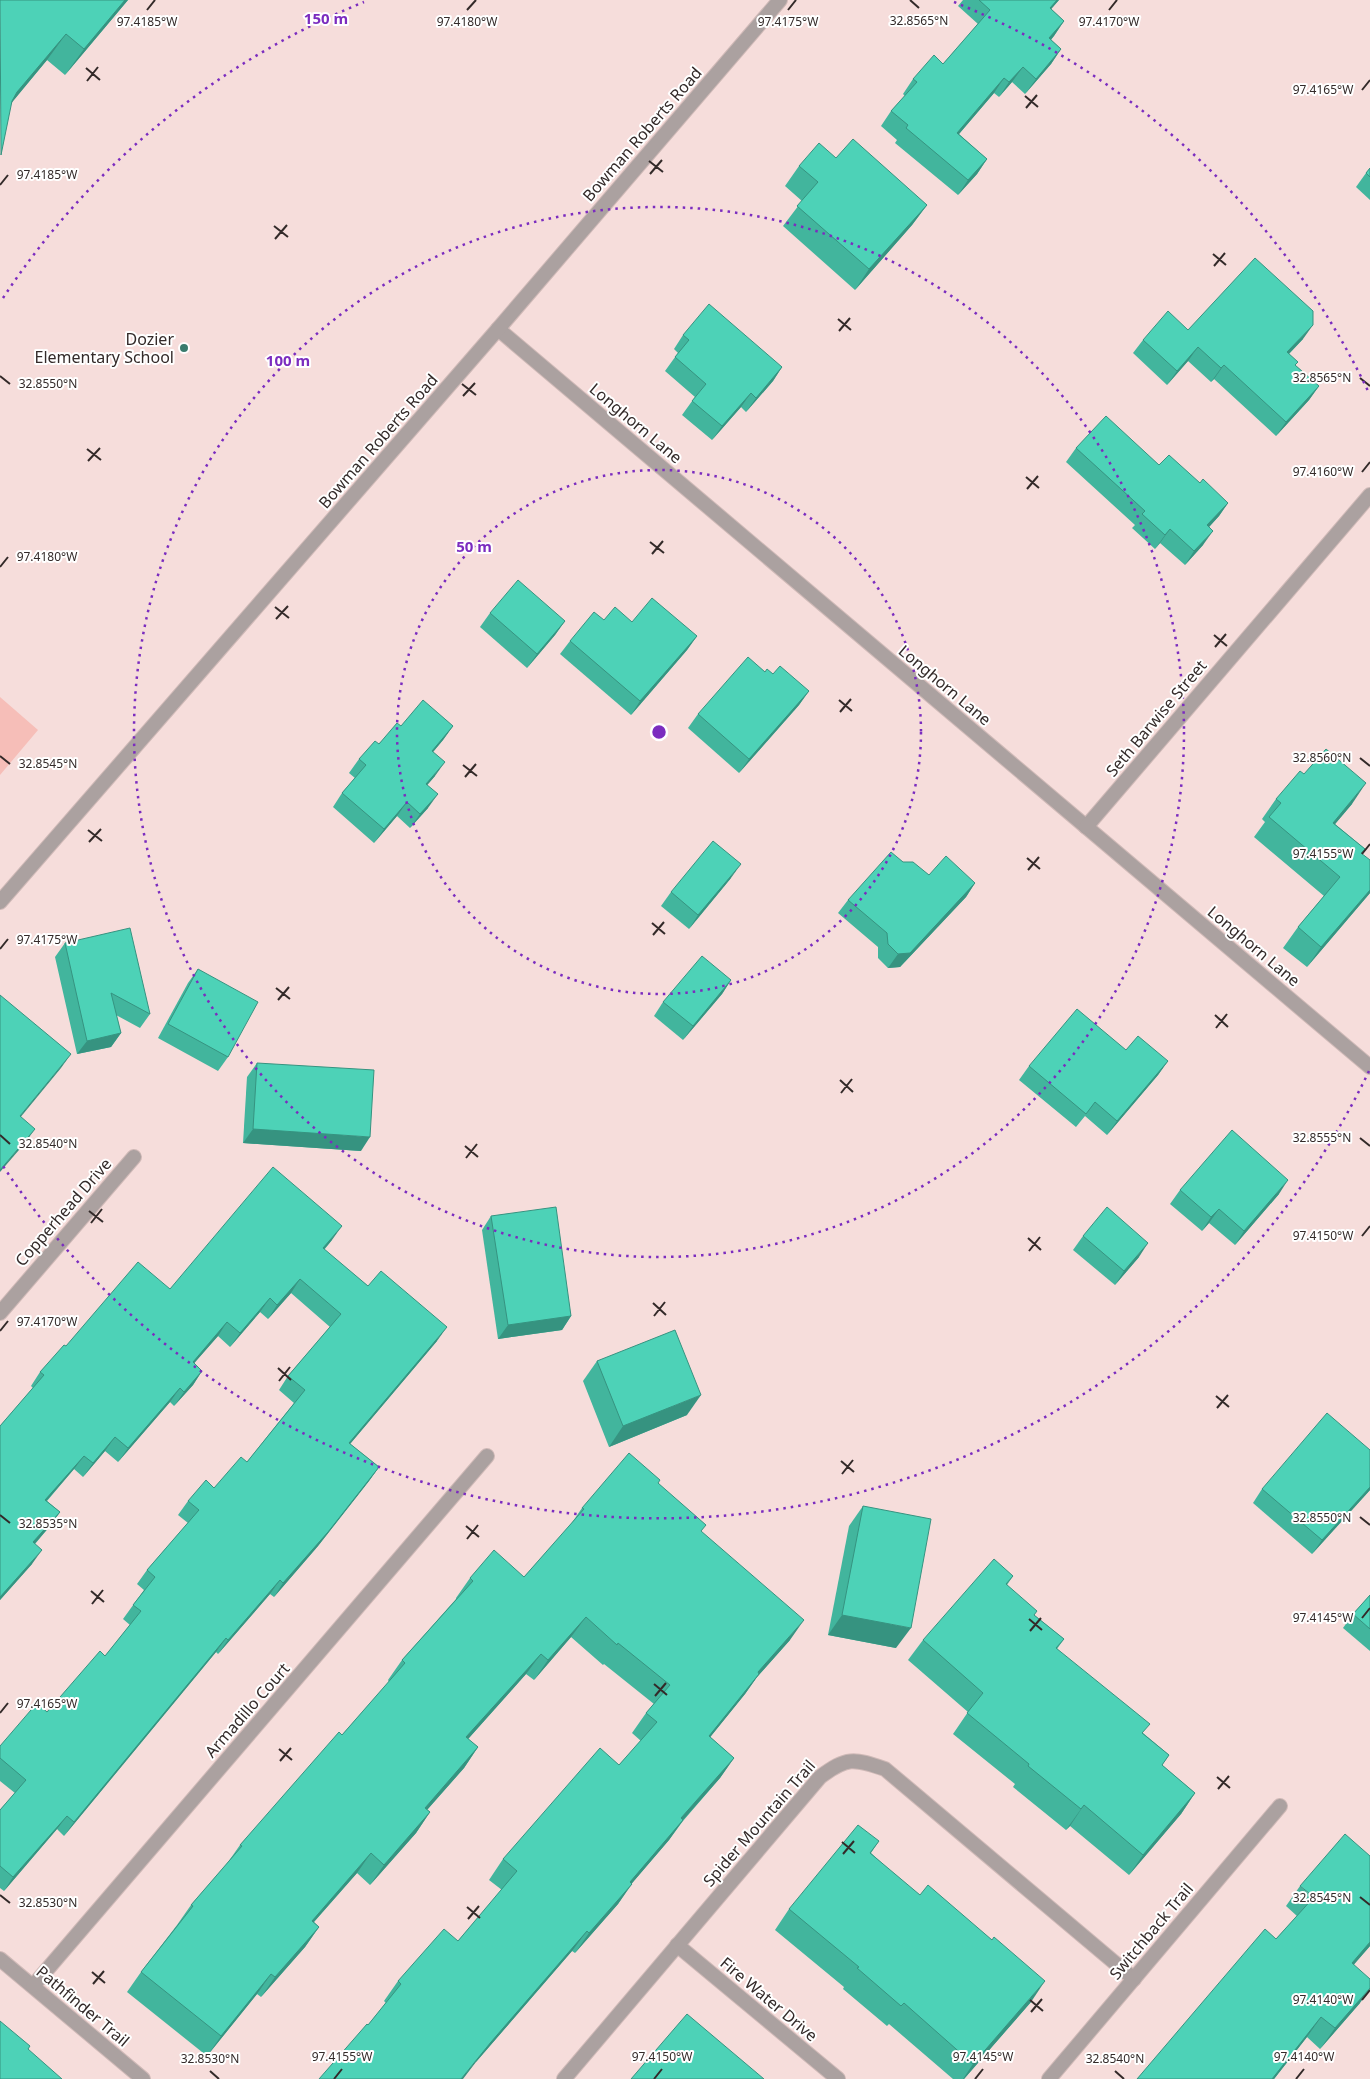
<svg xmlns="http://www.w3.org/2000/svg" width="1370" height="2079" font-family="'Noto Sans',sans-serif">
  <rect width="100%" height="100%" fill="#f6dddb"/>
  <!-- green -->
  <polygon fill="#f6beb8" points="0,697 38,730 0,775"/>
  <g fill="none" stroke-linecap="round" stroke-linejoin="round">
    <defs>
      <g id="minor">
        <polyline points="498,329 1370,1067"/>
        <polyline points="1086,827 1370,495"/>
        <polyline points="0,1313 134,1157"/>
        <polyline points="677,1945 838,2079"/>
        <polyline points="0,1959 143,2079"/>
        <polyline points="33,1986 487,1456"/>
        <path d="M564,2079l256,-302c27,-20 33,-19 65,-8l249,210"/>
        <polyline points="1049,2079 1280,1806"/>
      </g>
      <polyline id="tertiary" points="0,902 498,329 780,0"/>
    </defs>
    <!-- minor casing -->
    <use href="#minor" stroke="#cfb9b7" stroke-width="16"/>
    <!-- tertiary casing -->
    <use href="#tertiary" stroke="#cfb9b7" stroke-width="16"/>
    <!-- minor -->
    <use href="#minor" stroke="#aba1a0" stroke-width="14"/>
    <!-- tertiary -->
    <use href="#tertiary" stroke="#aba1a0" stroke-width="14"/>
  </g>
  <!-- wall -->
  <g fill="#42b59d">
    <polygon points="0,0 128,0 65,75 47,60 11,103"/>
    <polygon points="963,0 1059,0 1051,9 1064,21 1051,40 1061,49 1051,64 1025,94 1012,82 999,97 994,93 959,134 987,159 977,174 958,195 895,143 897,140 881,126 891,111 905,96 903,94 913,79 943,64 978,24 958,6"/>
    <polygon points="836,158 927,205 912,225 855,290 783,226 802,201 785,186 799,166"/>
    <polygon points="1370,168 1370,200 1356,187 1366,173"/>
    <polygon points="1188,330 1303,339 1289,354 1295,365 1319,386 1309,400 1276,436 1214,379 1211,382 1188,361 1167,385 1133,353 1143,340"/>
    <polygon points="683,335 782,367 773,381 746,412 741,407 712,440 682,415 695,397 665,371 678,353 674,349"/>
    <polygon points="1076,448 1159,465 1200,483 1228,503 1219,516 1209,527 1203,545 1185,565 1160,543 1155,549 1132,528 1135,525 1066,462"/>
    <polygon points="490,613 565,621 555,635 527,668 480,627"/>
    <polygon points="604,620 632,622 697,636 687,650 631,715 560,654 570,641"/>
    <polygon points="765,672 809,691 799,705 739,773 688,728 698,714"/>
    <polygon points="401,726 453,726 443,740 433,752 435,776 427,785 428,808 410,828 397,816 374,843 333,807 342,793 355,778 349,773 359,759"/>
    <polygon points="1304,774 1352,804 1335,824 1365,849 1362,853 1370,893 1307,967 1283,948 1298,927 1324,896 1254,837 1265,822 1262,819 1276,799"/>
    <polygon points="903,862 929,875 975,883 966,897 900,967 888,968 878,958 878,947 838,913 848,900"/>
    <polygon points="731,878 689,929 661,906 671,892"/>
    <polygon points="65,943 150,1014 140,1028 116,1015 121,1033 111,1047 77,1054 55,957"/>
    <polygon points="198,969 228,1057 218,1071 158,1038 188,983"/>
    <polygon points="731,980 722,994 683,1040 654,1016 663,1002"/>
    <polygon points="1126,1050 1168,1061 1158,1075 1107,1135 1085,1116 1076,1127 1019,1080 1029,1066"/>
    <polygon points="257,1063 361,1151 243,1143 247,1077"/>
    <polygon points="1180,1190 1279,1194 1235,1245 1209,1223 1202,1231 1170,1204"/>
    <polygon points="491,1216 571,1316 562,1330 498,1339 482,1230"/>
    <polygon points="1083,1236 1139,1257 1115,1285 1073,1250"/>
    <polygon points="332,1240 324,1250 368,1286 437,1341 350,1444 379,1467 369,1481 318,1546 274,1597 270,1594 218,1654 216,1652 64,1836 57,1829 4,1891 0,1888 0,1810 15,1793 0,1781 0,1746 47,1712 105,1656 130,1625 123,1619 144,1590 137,1584 147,1570 188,1523 178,1515 188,1501 214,1488 247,1462 294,1403 279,1390 288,1376 330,1327 291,1293 268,1319 260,1312 230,1347 218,1336 194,1363 202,1371 193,1385 174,1406 170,1402 118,1462 105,1451 83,1477 74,1469 47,1501 60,1512 50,1526 35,1544 32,1564 0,1600 0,1426 33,1388 31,1386 40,1372 66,1346 170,1289"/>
    <polygon points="597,1361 687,1415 609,1447 583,1381"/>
    <polygon points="1370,1450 1370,1490 1312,1554 1253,1503 1262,1489"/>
    <polygon points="658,1483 701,1532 790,1640 757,1677 745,1694 710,1737 734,1758 720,1778 683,1821 669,1840 632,1883 618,1904 575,1953 572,1951 476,2062 368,2025 386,2003 384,2001 398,1981 458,1941 502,1890 489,1880 503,1859 619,1765 641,1741 632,1733 646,1713 654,1704 604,1664 603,1665 571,1637 534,1680 526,1674 468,1739 478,1747 464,1768 427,1810 430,1812 416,1833 370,1885 357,1873 314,1922 319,1927 305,1947 261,1997 257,1994 207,2056 127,1992 141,1972 177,1925 191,1905 226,1865 240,1845 342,1735 389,1682 388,1680 402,1660 456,1599 456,1598 470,1578 524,1577 569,1527 582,1508"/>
    <polygon points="863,1506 896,1648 828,1635 849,1526"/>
    <polygon points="1013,1576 1007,1585 1034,1615 1064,1639 1057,1649 1143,1733 1169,1755 1162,1765 1195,1793 1181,1814 1129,1875 1070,1826 1066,1830 1013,1787 1015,1784 953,1734 968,1712 908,1660 923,1640"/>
    <polygon points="1370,1595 1370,1651 1343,1628 1353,1614"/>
    <polygon points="879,1841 871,1853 1031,2002 964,2079 953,2079 889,2024 887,2026 843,1989 844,1987 775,1930 789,1909"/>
    <polygon points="1300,1886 1370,1946 1354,1964 1360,2003 1320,2049 1307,2037 1274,2079 1137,2079 1276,1939 1297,1916 1286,1906"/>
  </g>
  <!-- shaded-wall -->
  <g fill="#369380">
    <polygon points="125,0 128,0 65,75 84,49"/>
    <polygon points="1057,0 1059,0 1039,23 1050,8"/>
    <polygon points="1064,21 1054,36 1039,53 1049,38"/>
    <polygon points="66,34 47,60 0,117 17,92"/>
    <polygon points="1061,49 1051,64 1025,94 1036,79"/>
    <polygon points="1023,67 1012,82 999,97 1009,82"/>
    <polygon points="1004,78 994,93 947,148 957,133"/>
    <polygon points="987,159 977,174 958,195 968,180"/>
    <polygon points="927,205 912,225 855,290 869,269"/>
    <polygon points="1313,325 1303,339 1277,366 1287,352"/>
    <polygon points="1198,347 1188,361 1167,385 1177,371"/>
    <polygon points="1224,365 1214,379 1211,382 1221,368"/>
    <polygon points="782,367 773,381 746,412 756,398"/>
    <polygon points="1319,386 1309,400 1276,436 1286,422"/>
    <polygon points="751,393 741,407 712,440 722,426"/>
    <polygon points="1228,503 1219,516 1198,539 1207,525"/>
    <polygon points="1170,529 1160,543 1155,549 1165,535"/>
    <polygon points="1213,531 1203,545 1185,565 1194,551"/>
    <polygon points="565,621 555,635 527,668 537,654"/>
    <polygon points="697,636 687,650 631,715 640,701"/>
    <polygon points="809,691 799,705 739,773 749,759"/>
    <polygon points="453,726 443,740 422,765 432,751"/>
    <polygon points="445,762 435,776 416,798 426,784"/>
    <polygon points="1366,783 1352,804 1319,843 1333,823"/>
    <polygon points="438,794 428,808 410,828 420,814"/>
    <polygon points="407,802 397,816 374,843 384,829"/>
    <polygon points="741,864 731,878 689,929 698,915"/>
    <polygon points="975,883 966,897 900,967 888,968 898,954"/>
    <polygon points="1370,890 1370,893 1307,967 1321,947"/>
    <polygon points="731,980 722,994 683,1040 693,1026"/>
    <polygon points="121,1033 111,1047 77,1054 87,1041"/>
    <polygon points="71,1054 61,1068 10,1130 20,1116"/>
    <polygon points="1168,1061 1158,1075 1107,1135 1117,1121"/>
    <polygon points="35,1129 25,1143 0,1172 0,1170"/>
    <polygon points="253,1129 370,1137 361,1151 243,1143"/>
    <polygon points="1288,1180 1279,1194 1235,1245 1244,1231"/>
    <polygon points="1219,1209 1209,1223 1202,1231 1211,1217"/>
    <polygon points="342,1226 332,1240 313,1262 323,1248"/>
    <polygon points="1148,1243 1139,1257 1115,1285 1124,1271"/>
    <polygon points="300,1279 291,1293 268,1319 277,1305"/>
    <polygon points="270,1298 260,1312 230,1347 240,1333"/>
    <polygon points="571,1316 562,1330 498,1339 508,1325"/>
    <polygon points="227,1322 218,1336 183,1376 193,1362"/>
    <polygon points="447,1327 437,1341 339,1457 349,1443"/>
    <polygon points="202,1371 193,1385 174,1406 184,1392"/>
    <polygon points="180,1388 170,1402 118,1462 128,1448"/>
    <polygon points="701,1395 687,1415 609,1447 623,1426"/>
    <polygon points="115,1437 105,1451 83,1477 93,1463"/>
    <polygon points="84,1456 74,1469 35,1514 45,1500"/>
    <polygon points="379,1467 369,1481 318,1546 274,1597 283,1583"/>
    <polygon points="1370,1487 1370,1490 1312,1554 1322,1540"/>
    <polygon points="60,1512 50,1526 24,1556 33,1542"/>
    <polygon points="42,1550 32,1564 0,1600 0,1597"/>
    <polygon points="280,1580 270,1594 218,1654 228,1640"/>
    <polygon points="842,1615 911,1628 896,1648 828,1635"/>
    <polygon points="586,1617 571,1637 534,1680 548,1660"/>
    <polygon points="804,1620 790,1640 757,1677 745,1694 695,1756 709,1736 758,1672"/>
    <polygon points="226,1638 216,1652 64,1836 74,1822"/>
    <polygon points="541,1654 526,1674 452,1757 466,1737"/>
    <polygon points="478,1747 464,1768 411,1828 425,1808"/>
    <polygon points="734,1758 720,1778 683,1820 669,1840 616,1902 630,1882 681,1818"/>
    <polygon points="1195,1793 1181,1814 1129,1875 1143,1855"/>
    <polygon points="1084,1805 1070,1826 1066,1830 1081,1809"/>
    <polygon points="430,1812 416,1833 370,1885 384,1865"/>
    <polygon points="67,1816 57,1829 4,1891 13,1877"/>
    <polygon points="371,1853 357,1873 297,1941 312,1921"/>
    <polygon points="632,1884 618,1904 575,1953 589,1933"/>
    <polygon points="319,1927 305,1947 261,1997 275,1977"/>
    <polygon points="587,1931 572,1951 476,2062 463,2079 461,2079 491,2042"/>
    <polygon points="1370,1942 1370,1946 1338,1983 1352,1963"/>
    <polygon points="271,1974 257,1994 207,2056 221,2036"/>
    <polygon points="1045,1981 1031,2002 964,2079 963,2079 973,2064"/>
    <polygon points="1370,1988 1370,1989 1360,2003 1320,2049 1335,2028"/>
    <polygon points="1321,2017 1307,2037 1274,2079 1272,2079"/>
  </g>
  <!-- building -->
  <g fill="#4dd2b7" stroke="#369380">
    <polygon points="0,0 125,0 84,49 66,34 17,92 12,101 1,155"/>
    <polygon points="979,0 1057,0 1050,8 1064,21 1049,38 1061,49 1036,79 1023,67 1009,82 1004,78 957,133 987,159 968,180 906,128 908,125 891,111 917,82 913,79 934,55 943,64 990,10"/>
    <polygon points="853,139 927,205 869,269 797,206 818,182 799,166 819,143 836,158"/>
    <polygon points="1370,168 1370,177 1366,173"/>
    <polygon points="1255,258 1313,311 1313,325 1287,352 1298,362 1295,365 1319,386 1286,422 1224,365 1221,368 1198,347 1177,371 1143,340 1168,311 1188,330"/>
    <polygon points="709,304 782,367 756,398 751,393 722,426 692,401 706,384 675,357 689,340 683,335"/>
    <polygon points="1106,416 1159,465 1169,455 1200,483 1203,479 1228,503 1207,525 1213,531 1194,551 1170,529 1165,535 1142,514 1145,511 1076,448"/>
    <polygon points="518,580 565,621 537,654 490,613"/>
    <polygon points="652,598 697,636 640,701 570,641 594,612 604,620 615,607 632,622"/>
    <polygon points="748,657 765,672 767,669 773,674 780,666 809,691 749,759 698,714"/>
    <polygon points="423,700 453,726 432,751 445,762 426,784 438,794 420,814 407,802 384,829 342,793 366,765 359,759 375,741 379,744 397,723 401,726"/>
    <polygon points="1326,749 1366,783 1333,823 1365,849 1361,853 1370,860 1370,890 1321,947 1298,927 1340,877 1269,817 1281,803 1276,799 1300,771 1304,774"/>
    <polygon points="713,841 741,864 698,915 671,892"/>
    <polygon points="891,852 903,862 913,862 929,875 946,856 975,883 910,953 898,954 888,944 887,933 848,900"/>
    <polygon points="130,928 150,1014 111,993 121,1033 87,1041 65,943"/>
    <polygon points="702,956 731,980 693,1026 663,1002"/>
    <polygon points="198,969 258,1002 228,1057 168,1024"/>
    <polygon points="0,995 71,1054 20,1116 35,1129 0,1170"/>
    <polygon points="1077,1009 1126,1050 1138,1036 1168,1061 1117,1121 1095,1102 1086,1114 1029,1066"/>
    <polygon points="257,1063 374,1070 370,1137 253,1129"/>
    <polygon points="1232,1130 1288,1180 1244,1231 1219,1209 1211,1217 1180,1190"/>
    <polygon points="273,1167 342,1226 323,1248 368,1286 381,1271 447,1327 349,1443 379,1467 328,1532 283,1583 280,1580 228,1640 226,1638 74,1822 67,1816 13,1877 0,1866 0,1810 26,1780 0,1758 0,1746 37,1703 47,1712 100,1651 105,1656 141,1611 133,1605 155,1577 147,1570 199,1510 188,1501 206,1480 214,1488 241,1457 247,1462 305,1390 288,1376 341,1314 300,1279 277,1305 270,1298 240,1333 227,1322 193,1362 202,1371 184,1392 180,1388 128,1448 115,1437 93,1463 84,1456 45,1500 60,1512 33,1542 42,1550 0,1597 0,1426 44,1375 40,1372 64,1345 66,1346 138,1262 170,1289"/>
    <polygon points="556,1207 571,1316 508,1325 491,1216"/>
    <polygon points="1107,1207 1148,1243 1124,1271 1083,1236"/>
    <polygon points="675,1330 701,1395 623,1426 597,1361"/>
    <polygon points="1327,1413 1370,1450 1370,1487 1322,1540 1262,1489"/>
    <polygon points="629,1453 660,1480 658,1483 706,1525 701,1531 804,1620 758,1672 759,1674 709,1736 734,1758 681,1818 683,1820 630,1882 632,1884 589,1933 587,1931 491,2042 461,2079 319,2079 367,2024 368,2025 401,1984 398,1981 444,1929 458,1941 517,1871 503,1859 600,1748 619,1765 657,1722 646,1713 670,1685 618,1643 617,1645 586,1617 548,1660 541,1654 466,1737 478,1747 425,1808 430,1812 384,1865 371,1853 312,1921 319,1927 275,1977 271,1974 221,2036 141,1972 193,1906 191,1905 242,1846 240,1845 339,1732 342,1735 405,1663 402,1660 473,1581 470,1578 494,1550 524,1577 584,1509 582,1508"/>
    <polygon points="863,1506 931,1519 911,1628 842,1615"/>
    <polygon points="994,1559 1013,1576 1006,1584 1037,1611 1034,1615 1064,1639 1056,1648 1150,1724 1142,1733 1169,1755 1162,1765 1195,1793 1143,1855 1084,1805 1081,1809 1028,1766 1029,1764 967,1713 983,1693 923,1640"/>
    <polygon points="1370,1595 1370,1629 1353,1614"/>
    <polygon points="858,1825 879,1841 870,1853 920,1895 928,1885 992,1940 994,1937 1045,1981 973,2064 904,2003 901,2006 857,1968 859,1967 789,1909"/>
    <polygon points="1345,1834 1370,1856 1370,1942 1352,1963 1370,1979 1370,1988 1335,2028 1321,2017 1272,2079 1137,2079 1265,1929 1276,1939 1314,1897 1300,1886"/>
    <polygon points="687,2014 764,2079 631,2079"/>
    <polygon points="0,2021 30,2046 28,2049 62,2079 0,2079"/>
  </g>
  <!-- ticks -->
  <path fill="none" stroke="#332a29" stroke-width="2" d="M910,0l9,8M147,10l8,-10M467,10l9,-10M788,10l8,-10M1109,10l8,-10M86,68l14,12M87,81l11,-14M1362,90l8,-10M1025,96l13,11M1026,108l11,-13M649,161l14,11M650,174l12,-14M0,185l8,-10M274,226l14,11M275,239l12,-14M1213,254l13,11M1214,266l11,-13M838,319l13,11M839,331l11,-13M0,376l10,8M1360,378l10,8M462,384l14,11M463,396l12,-13M87,449l14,11M88,461l12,-13M1362,472l8,-10M1026,477l13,11M1027,489l11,-13M650,542l14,11M652,554l11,-13M0,567l8,-10M275,607l14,11M276,619l12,-13M1214,635l13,11M1215,647l11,-13M839,700l13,11M840,712l11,-13M0,756l10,8M1360,758l10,8M463,765l14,11M465,777l11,-13M88,830l14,11M89,842l12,-13M1362,854l8,-10M1027,858l13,11M1028,870l11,-13M652,923l13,11M653,935l11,-13M0,949l8,-10M276,988l14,11M278,1000l11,-13M1215,1015l13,12M1216,1028l11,-14M840,1080l13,12M841,1093l11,-14M0,1135l10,9M1360,1138l10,8M465,1146l13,11M466,1158l11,-14M89,1211l14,11M91,1223l11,-14M1362,1236l8,-10M1028,1238l13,12M1029,1251l11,-14M653,1303l13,12M654,1316l11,-14M0,1331l8,-10M278,1368l13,12M279,1381l11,-14M1216,1396l13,11M1217,1408l11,-13M841,1461l13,11M842,1474l11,-14M0,1515l10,8M1360,1517l10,8M466,1526l13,11M467,1539l11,-14M91,1591l13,11M92,1604l11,-14M1362,1618l8,-10M1029,1619l13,11M1030,1631l11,-13M654,1684l13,11M655,1696l11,-13M0,1713l8,-10M279,1749l13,11M280,1761l11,-13M1217,1777l13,11M1218,1789l11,-13M842,1842l13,11M843,1854l11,-13M0,1895l10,8M1360,1897l10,8M467,1907l13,11M468,1919l11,-13M92,1972l13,11M93,1984l11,-13M1030,2000l13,11M1362,2000l8,-10M1031,2012l11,-13M210,2071l9,8M1115,2071l9,8M334,2079l8,-10M654,2079l8,-10M975,2079l8,-10M1296,2079l8,-10"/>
  <!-- distance rings -->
  <g fill="none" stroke="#7b2cbf" stroke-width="2.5" stroke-dasharray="2.5 5">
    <circle cx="659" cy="732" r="262"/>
    <circle cx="659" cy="732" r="525"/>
    <path d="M1369 1071A787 787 0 0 1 3 1166M3 298A787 787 0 0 1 364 2M954 2A787 787 0 0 1 1369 393"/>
  </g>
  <!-- markers -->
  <circle fill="#397b6d" stroke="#fff" stroke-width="2" cx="184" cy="348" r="5"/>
  <g text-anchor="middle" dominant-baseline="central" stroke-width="4" stroke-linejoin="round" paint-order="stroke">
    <!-- street labels -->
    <g font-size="16" fill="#332a29" stroke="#fff">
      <text transform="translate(642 134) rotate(-49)">Bowman Roberts Road</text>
      <text transform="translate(636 423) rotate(40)">Longhorn Lane</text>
      <text transform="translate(378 441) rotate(-49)">Bowman Roberts Road</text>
      <text transform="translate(945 685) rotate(40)">Longhorn Lane</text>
      <text transform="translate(1156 718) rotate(-50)">Seth Barwise Street</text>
      <text transform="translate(1254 946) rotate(40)">Longhorn Lane</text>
      <text transform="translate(63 1212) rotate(-49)">Copperhead Drive</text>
      <text transform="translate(247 1710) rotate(-49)">Armadillo Court</text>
      <text transform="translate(759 1823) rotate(-49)">Spider Mountain Trail</text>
      <text transform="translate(1151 1931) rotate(-50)">Switchback Trail</text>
      <text transform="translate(769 1999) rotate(40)">Fire Water Drive</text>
      <text transform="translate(83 2006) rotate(40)">Pathfinder Trail</text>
    </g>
    <!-- poi labels -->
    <g font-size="16" fill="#332a29" stroke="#fff" text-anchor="end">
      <text x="174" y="339">Dozier<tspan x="174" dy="18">Elementary School</tspan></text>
    </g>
  </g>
  <g font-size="12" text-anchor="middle" fill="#332a29" stroke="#fff" stroke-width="4" stroke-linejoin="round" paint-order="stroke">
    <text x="919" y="25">32.8565°N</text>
    <text x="147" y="26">97.4185°W</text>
    <text x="467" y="26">97.4180°W</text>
    <text x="788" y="26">97.4175°W</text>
    <text x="1109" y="26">97.4170°W</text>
    <text x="1323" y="94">97.4165°W</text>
    <text x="47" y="179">97.4185°W</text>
    <text x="1322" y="382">32.8565°N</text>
    <text x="48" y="388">32.8550°N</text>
    <text x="1323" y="476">97.4160°W</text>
    <text x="47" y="561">97.4180°W</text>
    <text x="1322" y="762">32.8560°N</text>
    <text x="48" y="768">32.8545°N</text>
    <text x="1323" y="858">97.4155°W</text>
    <text x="47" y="944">97.4175°W</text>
    <text x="1322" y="1142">32.8555°N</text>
    <text x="48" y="1148">32.8540°N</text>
    <text x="1323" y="1240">97.4150°W</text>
    <text x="47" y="1326">97.4170°W</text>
    <text x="1322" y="1522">32.8550°N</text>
    <text x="48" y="1528">32.8535°N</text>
    <text x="1323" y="1622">97.4145°W</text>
    <text x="47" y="1708">97.4165°W</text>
    <text x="1322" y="1902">32.8545°N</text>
    <text x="48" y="1907">32.8530°N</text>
    <text x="1323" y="2004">97.4140°W</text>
    <text x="342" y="2061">97.4155°W</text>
    <text x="662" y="2061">97.4150°W</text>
    <text x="983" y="2061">97.4145°W</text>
    <text x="1304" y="2061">97.4140°W</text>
    <text x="210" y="2063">32.8530°N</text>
    <text x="1115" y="2063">32.8540°N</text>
  </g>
  <circle cx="659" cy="732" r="8" fill="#7b2cbf" stroke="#fff" stroke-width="2.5"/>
  <g font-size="15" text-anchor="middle" font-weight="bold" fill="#7b2cbf" stroke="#fff" stroke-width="4" stroke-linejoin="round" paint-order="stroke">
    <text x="326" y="24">150 m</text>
    <text x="288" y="366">100 m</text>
    <text x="474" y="552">50 m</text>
  </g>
</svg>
